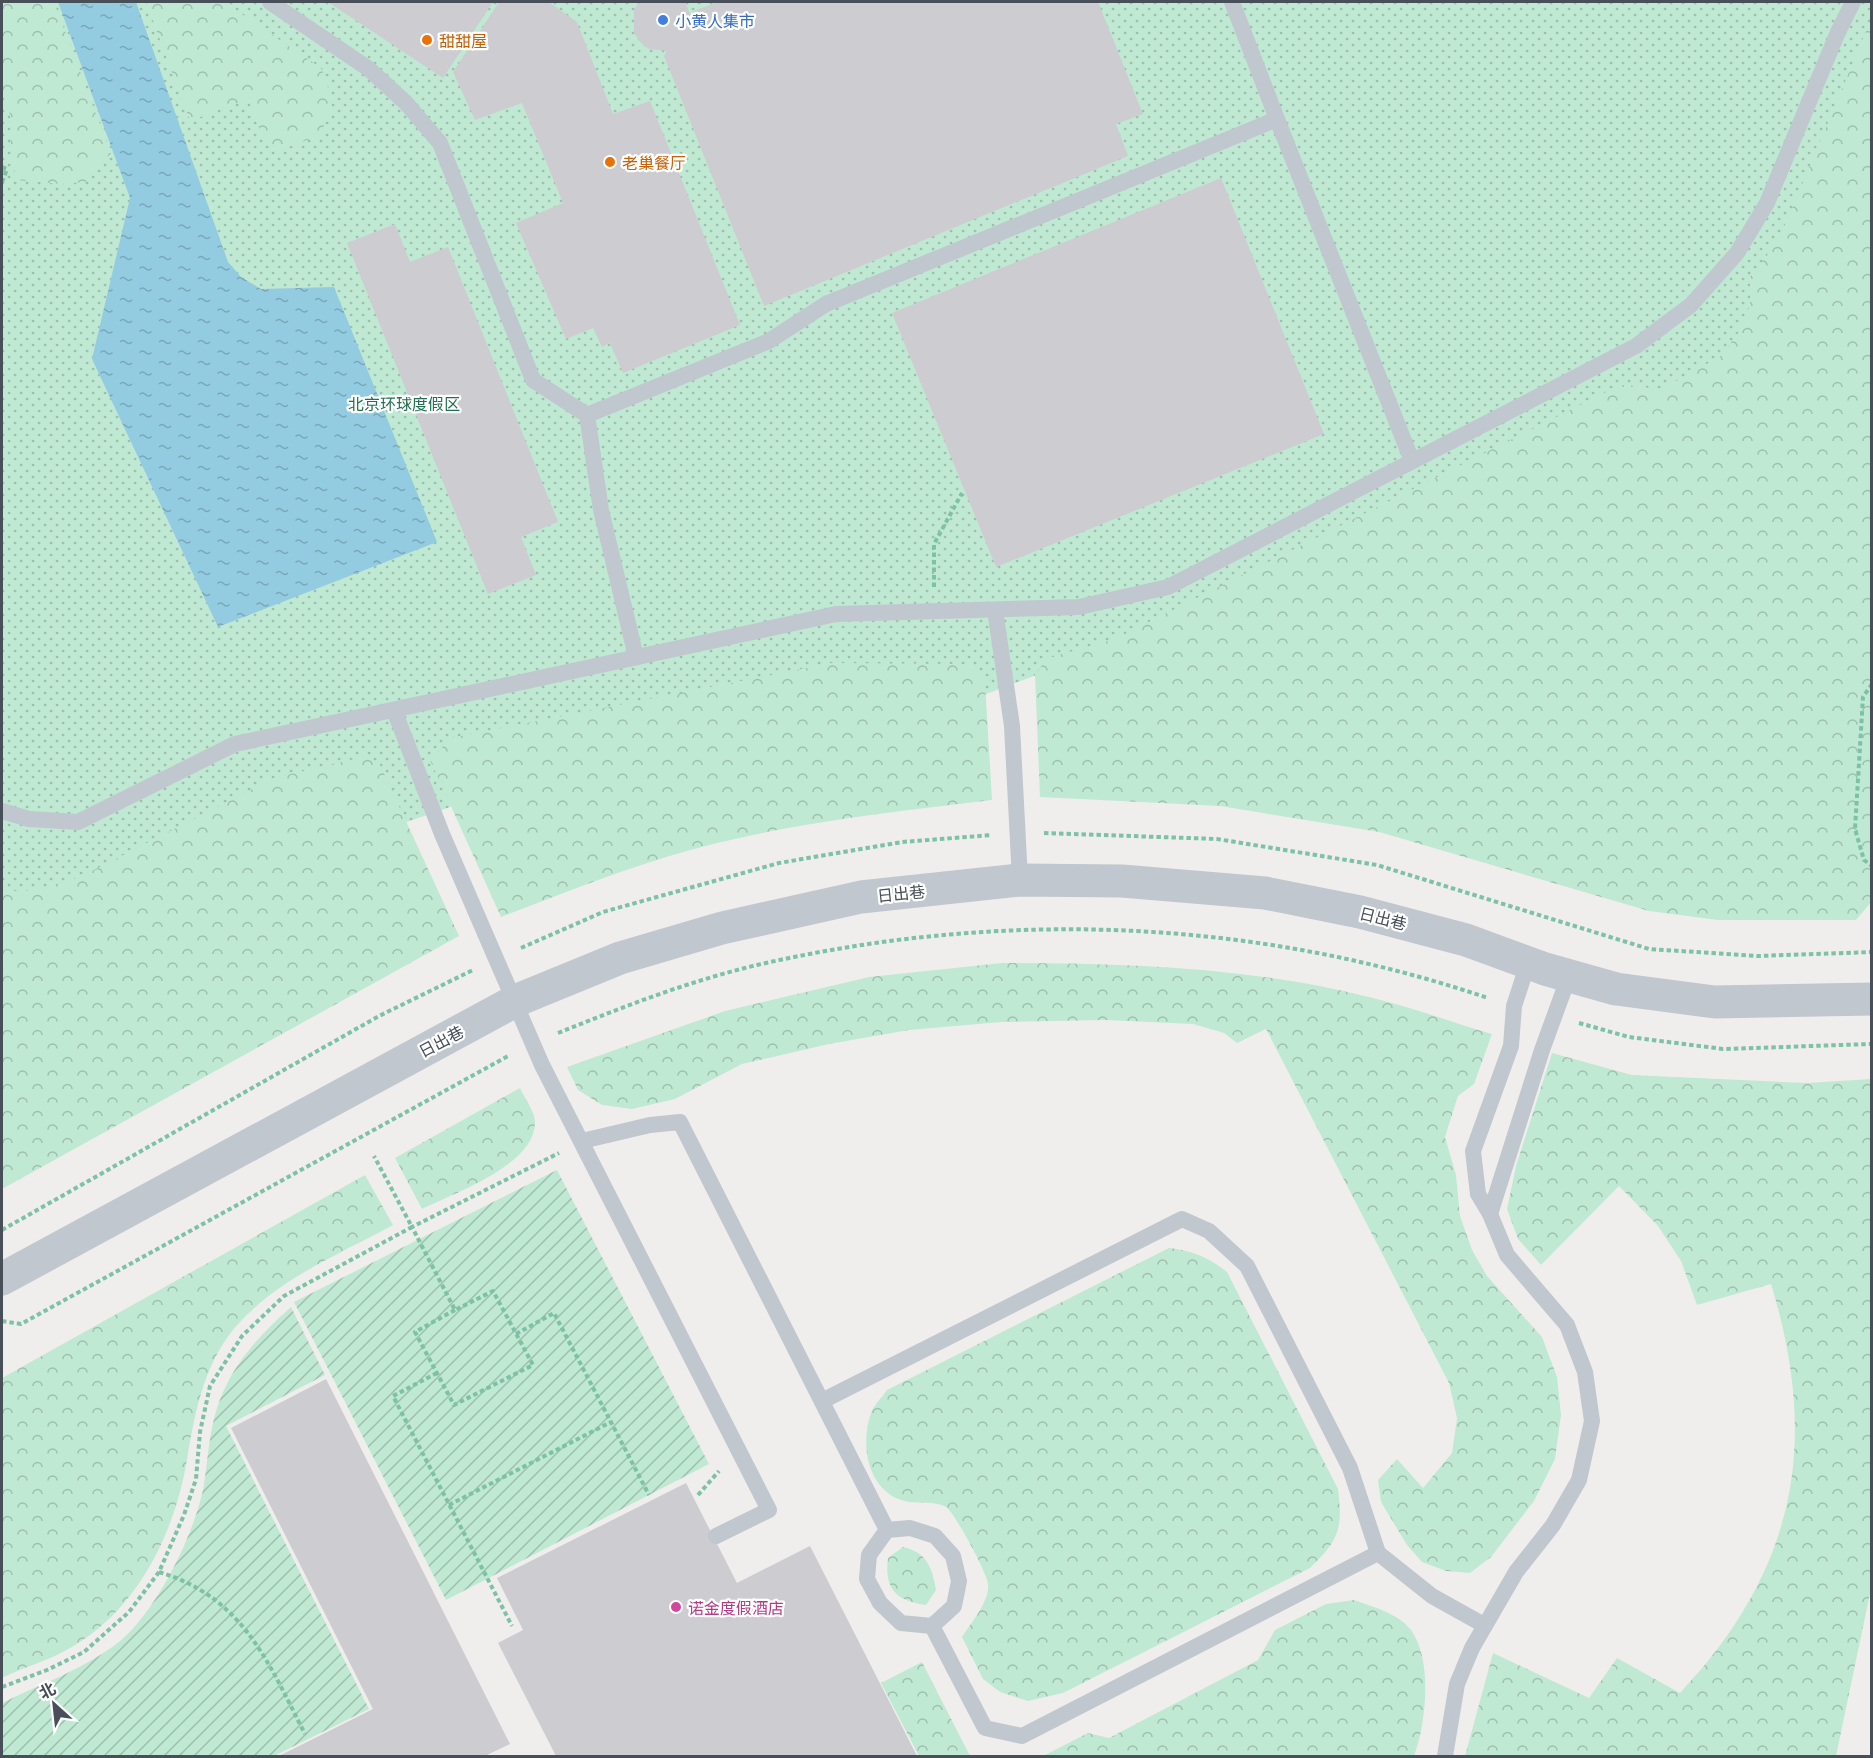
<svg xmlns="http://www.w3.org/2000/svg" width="1873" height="1758" font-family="Barlow,'Noto Sans SC',sans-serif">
  <defs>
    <pattern id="grass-dots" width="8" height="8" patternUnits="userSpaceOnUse" patternTransform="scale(1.5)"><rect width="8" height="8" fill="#c0e9d3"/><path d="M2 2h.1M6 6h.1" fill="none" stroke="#9ebfae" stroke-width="1.8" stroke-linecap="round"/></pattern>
    <pattern id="forest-crowns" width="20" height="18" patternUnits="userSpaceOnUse" patternTransform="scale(1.5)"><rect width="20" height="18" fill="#c0e9d3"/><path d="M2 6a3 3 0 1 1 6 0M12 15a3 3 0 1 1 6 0" fill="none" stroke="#9ebfae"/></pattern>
    <pattern id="garden-furrows" width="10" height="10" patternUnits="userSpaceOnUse" patternTransform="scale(1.5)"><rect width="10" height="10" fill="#c0e9d3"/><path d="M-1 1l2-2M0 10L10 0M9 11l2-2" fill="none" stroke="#9ebfae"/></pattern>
    <pattern id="water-ripples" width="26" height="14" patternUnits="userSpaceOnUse" patternTransform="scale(1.5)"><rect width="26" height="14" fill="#93cbe0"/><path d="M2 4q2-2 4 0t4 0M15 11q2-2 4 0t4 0" fill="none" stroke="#7aa7b8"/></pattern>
  </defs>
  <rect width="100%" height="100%" fill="#f0eeed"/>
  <!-- grass -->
  <polygon fill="url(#grass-dots)" points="2,2 1871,2 1872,73 1680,653 1178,622 965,702 471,800 351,841 2,1004"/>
  <!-- forest -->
  <g fill="url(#forest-crowns)">
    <polygon points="2,2 54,2 111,154 93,167 86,182 61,184 16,180 11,152 10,114 2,92"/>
    <path d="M146,2h78l97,66c12,29 12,39 -1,67l-39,15 -16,-7 -17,-44 -58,22z"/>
    <polygon points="1871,19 1872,901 1856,920 1718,920 1649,911 1379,832 1220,806 1040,797 1035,674 1048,658 1115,639 1620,385 1642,386 1658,391 1721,356 1739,332 1750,305 1750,277 1766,257 1787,221"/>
    <path d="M832,663l135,1 12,8 6,11 7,117c-93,11 -184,21 -275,43 -74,18 -145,47 -216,74l-71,-157 21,-22z"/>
    <path d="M367,756l13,9 79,171 -457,253v-299c31,4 58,-5 86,-17l186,-95z"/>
    <path d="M1002,963c123,0 247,4 367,34 42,10 82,25 123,37l-18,50 -16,12 -13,41 11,38 4,41 12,34 15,26 55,61 15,40 4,38 -6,44 -21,42 -43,56 -21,16 -24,-2 -24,-9 -15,-17 -26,-43 -3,-22 19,-21 26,29 29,-35 5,-35 -8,-35 -183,-354 -29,14 -13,-10 -31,-9 -88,-4 -103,2 -93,8 -80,14 -87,20 -67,35 -43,10 -30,-4 -24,-15 -11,-23 158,-56 144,-34z"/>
    <path d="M1552,1053l80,22 175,8 64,-4 1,505 -36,172h-371l28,-103 96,45 28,-40 63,35c14,-16 29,-32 41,-49 84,-114 90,-228 50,-360l-74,21 -16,-44 -23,-35 -39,-40 -78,79 -23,-26 -11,-30 9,-43z"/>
    <path d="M520,1088c4,9 15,24 15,34 1,43 -81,71 -113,87l-27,-51z"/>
    <path d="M365,1175l28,50c-53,29 -111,52 -153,97 -35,37 -45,89 -53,138 -12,72 -49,149 -115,187 -21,13 -48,20 -70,31v-300z"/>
    <path d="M1169,1248c24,3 39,9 58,24l111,217c5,40 1,51 -28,79l-247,125 -35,8 -28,-9 -17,-13 -21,-42c9,-14 28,-36 26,-53 -1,-11 -33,-71 -42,-77 -12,-7 -31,-2 -45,-7 -34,-12 -41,-56 -30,-87 3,-8 11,-16 16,-23z"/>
    <path d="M903,1547c24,5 29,21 33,43l-10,15c-30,-4 -42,-16 -38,-47z"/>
    <path d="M1354,1600c19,7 44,13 57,30 22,30 15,94 3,126h-371l45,-23 21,5 149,-78 17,-30 51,-26z"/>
    <polygon points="922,1662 970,1756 919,1756 881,1683"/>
  </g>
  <!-- garden -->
  <g fill="url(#garden-furrows)">
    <polygon points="557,1170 709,1464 446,1600 294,1302"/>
    <path d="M291,1307l34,68 -99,51 143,283 -95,47h-272v-53c37,-18 79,-33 113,-58 40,-29 81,-113 89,-161 4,-25 5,-51 13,-76 13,-41 42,-73 74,-101z"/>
  </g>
  <!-- water -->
  <polygon fill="url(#water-ripples)" points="58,2 136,2 228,262 241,277 261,289 334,287 437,542 218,627 92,359 130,198"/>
  <!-- building -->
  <g fill="#ccccd1">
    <polygon points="328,2 493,2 443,78"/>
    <polygon points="499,2 549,2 577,22 613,114 650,101 740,325 623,373 610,343 602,347 593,328 566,339 516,223 563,203 522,103 475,120 453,72"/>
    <polygon points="640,2 685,2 691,16 694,11 718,2 1098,2 1143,114 1116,124 1128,156 764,306 664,56 667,51 649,49 640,42 634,33 634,9"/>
    <polygon points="1221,178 1324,434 996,567 892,313"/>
    <polygon points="395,224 410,262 448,247 558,522 521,537 536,575 488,594 347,243"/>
    <polygon points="326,1379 510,1744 485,1756 279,1756 373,1709 231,1428"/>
    <polygon points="686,1483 737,1583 810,1546 917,1756 556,1756 498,1643 523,1630 497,1578"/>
  </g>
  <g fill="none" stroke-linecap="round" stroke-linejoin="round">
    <!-- path -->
    <g stroke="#7dc2a5" stroke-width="4" stroke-dasharray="4.5 3" stroke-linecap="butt">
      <polyline points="2,167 7,169 2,182"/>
      <polyline points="934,587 934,544 962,493"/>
      <polyline points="1872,684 1863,697 1855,829 1864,860 1872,866"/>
      <polyline points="1044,833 1217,839 1377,865 1649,949 1758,956 1872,952"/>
      <polyline points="521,948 603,912 779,863 902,842 992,835"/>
      <polyline points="1579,1023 1629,1037 1723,1049 1872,1044"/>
      <path d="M558,1033c65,-26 131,-52 199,-68 244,-56 494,-47 731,33"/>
      <polyline points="2,1230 379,1016 473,970"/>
      <polyline points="455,1310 415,1332 454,1405 533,1365 493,1291 455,1310 412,1227 559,1153"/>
      <polyline points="2,1321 21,1324 510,1055"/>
      <polyline points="516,1334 554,1313 649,1495"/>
      <polyline points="437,1373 393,1396 512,1626"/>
      <polyline points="698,1495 719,1471"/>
      <polyline points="449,1505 611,1422"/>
      <path d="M159,1572c84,25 109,90 146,162"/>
      <polyline points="2,1687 47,1670 84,1652 129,1612 159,1572 184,1515 196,1479 200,1432 210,1386 242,1336 284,1296 412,1227 374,1156"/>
    </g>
    <!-- service -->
    <g stroke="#c0c7ce" stroke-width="16">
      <polyline points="270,2 369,69 406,103 440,143 533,380 587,415 601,510 636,657"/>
      <polyline points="1232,2 1277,119"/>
      <polyline points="587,415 769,341 826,304 1277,119 1412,461"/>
      <polyline points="995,610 1012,726 1020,880"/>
      <polyline points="394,710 442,834 542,1065 769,1510 716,1536"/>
      <polyline points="2,811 29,819 78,822 235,744 836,614 1079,607 1168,587 1636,346 1691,305 1737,253 1767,203 1838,32 1853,2"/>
      <polyline points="1528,963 1514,1006 1511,1046 1473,1151 1478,1194 1490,1214 1542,1050 1569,976"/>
      <polyline points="582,1141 650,1125 680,1122 887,1530"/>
      <polyline points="822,1401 1182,1219 1209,1231 1247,1266 1350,1468 1378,1553"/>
      <polygon points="910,1528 935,1536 953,1556 959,1581 954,1606 932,1626 901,1623 880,1603 867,1579 869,1555 887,1530"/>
      <polyline points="932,1626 985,1728 1022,1736 1378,1553 1432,1596 1484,1625"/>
      <polyline points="1445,1756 1457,1684 1472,1648 1516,1572 1553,1525 1579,1480 1592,1421 1585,1372 1567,1325 1507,1255 1490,1214"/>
    </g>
    <!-- tertiary -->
    <polyline stroke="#c0c7ce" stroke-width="33" points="2,1279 515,1001 620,958 722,928 861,897 1020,880 1122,881 1265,893 1360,912 1466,940 1545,969 1616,989 1715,1002 1872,999"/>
  </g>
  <!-- markers -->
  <circle fill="#3f7fe0" stroke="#fff" stroke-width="2" cx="663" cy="20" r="6"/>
  <g fill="#e8710a" stroke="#fff" stroke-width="2">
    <circle cx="427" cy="40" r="6"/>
    <circle cx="610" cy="162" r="6"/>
  </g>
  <circle fill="#d1479c" stroke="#fff" stroke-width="2" cx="676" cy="1607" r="6"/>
  <g text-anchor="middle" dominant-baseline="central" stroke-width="4.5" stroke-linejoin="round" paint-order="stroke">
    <!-- shop labels -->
    <g font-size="16" fill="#366cbe" stroke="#fff" text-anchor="start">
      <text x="675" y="20">小黄人集市</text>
    </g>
    <!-- food labels -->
    <g font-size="16" fill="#c56008" stroke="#fff" text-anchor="start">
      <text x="439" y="40">甜甜屋</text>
      <text x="622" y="162">老巢餐厅</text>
    </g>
    <!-- park labels -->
    <g font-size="16" fill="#22704f" stroke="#fff">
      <text x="404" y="403">北京环球度假区</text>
    </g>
    <!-- street labels -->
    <g font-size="16" fill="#484f58" stroke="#fff">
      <text transform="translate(901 893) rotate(-6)">日出巷</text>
      <text transform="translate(1383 918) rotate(14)">日出巷</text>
      <text transform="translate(441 1041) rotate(-28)">日出巷</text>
    </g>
    <!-- hotel labels -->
    <g font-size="16" fill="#b23c85" stroke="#fff" text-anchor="start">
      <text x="688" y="1607">诺金度假酒店</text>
    </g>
  </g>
  <!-- border -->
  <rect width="1873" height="1758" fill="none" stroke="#484f58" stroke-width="6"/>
  <!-- north arrow -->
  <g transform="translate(54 1704) rotate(333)" stroke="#ffffff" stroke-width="4.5" paint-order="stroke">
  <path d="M0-4.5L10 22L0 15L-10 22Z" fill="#484f58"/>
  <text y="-9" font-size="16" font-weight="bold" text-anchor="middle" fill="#484f58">北</text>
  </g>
</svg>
